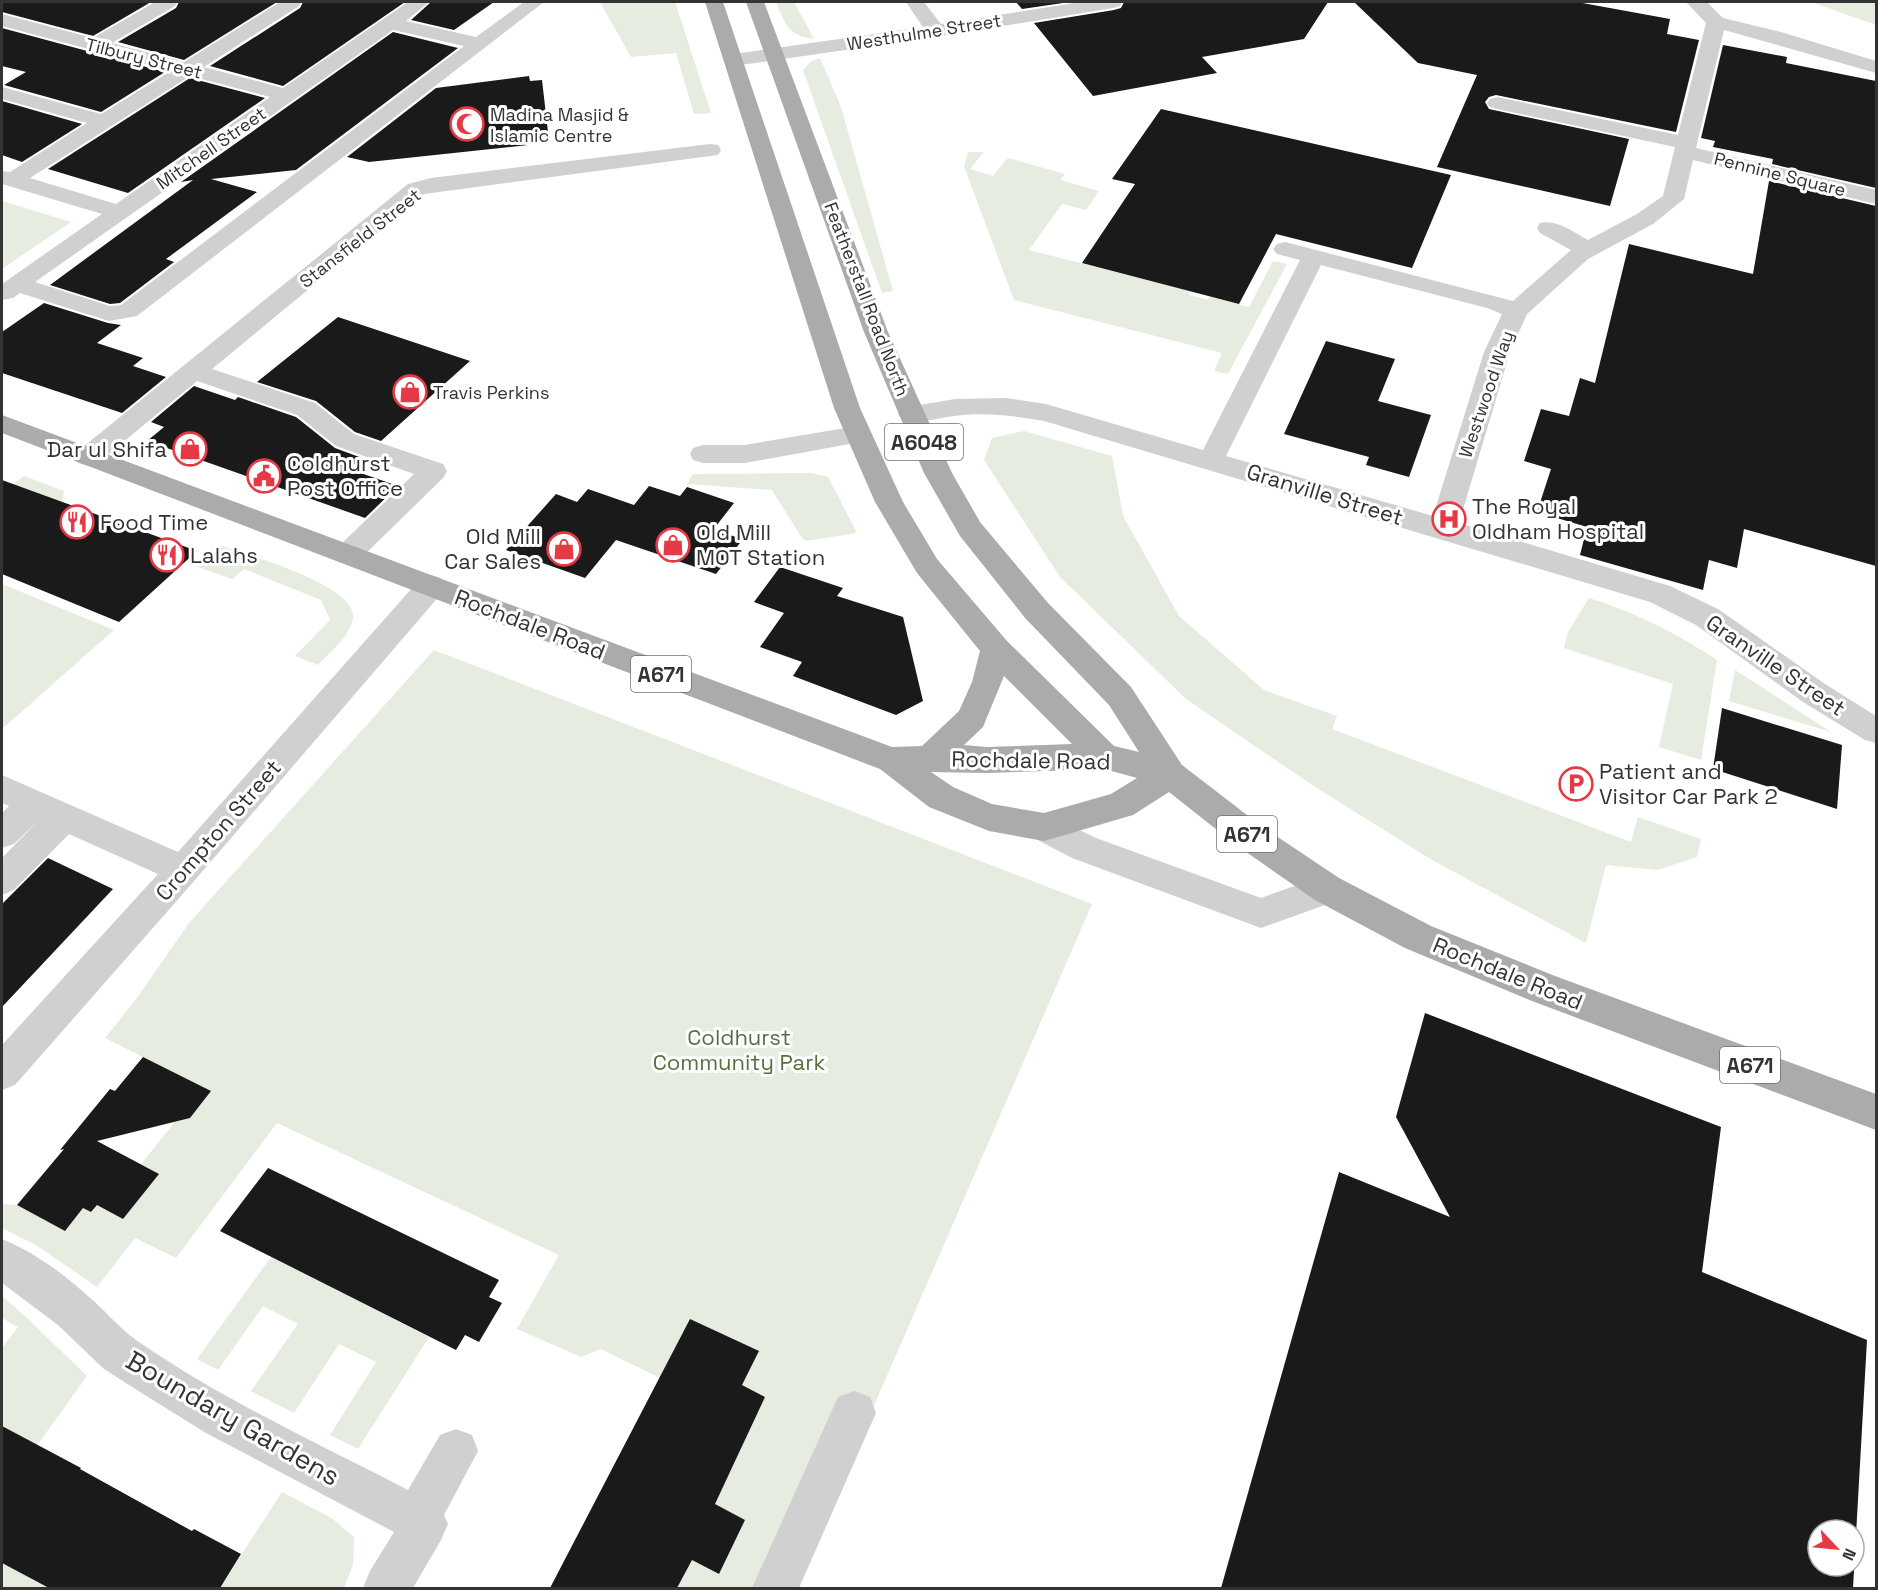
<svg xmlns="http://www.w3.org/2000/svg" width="1878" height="1590" font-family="'Space Grotesk',sans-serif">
  <rect width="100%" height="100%" fill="#fff"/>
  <!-- green -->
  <g fill="#e6ecdf">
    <polygon points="600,2 675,2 711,113 694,114 676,53 631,57"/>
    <path d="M776,2h18l20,37c-28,-4 -28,-15 -38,-37z"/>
    <polygon points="1811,2 1876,2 1876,25"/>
    <polygon points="820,58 841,107 893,291 882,293 803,70 810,62"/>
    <polygon points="968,152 984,152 970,169 993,176 1008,158 1065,174 1060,180 1099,191 1086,210 1062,204 1029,250 1190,291 1189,295 1208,300 1209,296 1249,307 1273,261 1287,264 1228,374 1214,371 1222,353 1014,300 964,166"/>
    <polygon points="2,201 71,222 2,269"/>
    <polygon points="1024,431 1112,456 1123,516 1179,616 1264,690 1337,716 1332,729 1631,842 1638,817 1701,839 1697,857 1657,870 1606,865 1586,943 1432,860 1309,783 1186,699 1060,577 984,460 992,438"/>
    <polygon points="811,473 828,477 857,533 806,541 802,538 772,490 687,484 693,474"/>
    <polygon points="24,476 64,491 61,508 71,512 2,569 2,493"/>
    <path d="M222,546c26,9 136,40 131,72 -3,19 -23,34 -35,47l-23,-9 35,-36 -9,-20 -77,-31 -12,10 -34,-12 -2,-6 12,-10z"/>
    <polygon points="2,584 114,630 2,729"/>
    <path d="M1589,598c47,15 87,35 128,62l-16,100 -42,-13 14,-63 -109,-36 4,-16z"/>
    <polygon points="434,650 1092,904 873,1408 844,1394 753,1588 677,1588 688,1567 662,1544 718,1574 745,1520 663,1477 728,1477 765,1397 742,1385 759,1352 660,1378 601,1349 581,1357 517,1329 559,1255 277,1123 176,1258 135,1238 97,1287 36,1245 2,1228 2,1204 17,1205 65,1230 83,1208 91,1212 97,1205 123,1219 158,1174 141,1164 175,1122 190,1118 204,1100 203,1087 105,1038 137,998 189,923"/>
    <polygon points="1735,670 1831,732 1729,701"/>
    <polygon points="306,1256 323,1283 429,1337 358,1449 330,1435 376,1362 339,1344 294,1413 251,1391 298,1324 263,1306 218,1370 197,1359 271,1257 296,1270"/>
    <polygon points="2,1296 27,1318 87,1376 2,1494 2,1348 18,1327 2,1318"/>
    <polygon points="282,1492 333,1519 354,1537 353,1565 344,1588 220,1588"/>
    <polygon points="2,1563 49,1588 2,1588"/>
  </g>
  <!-- building -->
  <g fill="#1a1a1a" fill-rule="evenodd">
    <polygon points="2,2 151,2 93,36 2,12"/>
    <polygon points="179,2 277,2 184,60 118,42 176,8"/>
    <polygon points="303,2 405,2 283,86 210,66 300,8"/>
    <polygon points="431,2 494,2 454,30 411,20"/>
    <polygon points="1016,2 1070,2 1022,9"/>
    <polygon points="1124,2 1328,2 1304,39 1202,57 1217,73 1093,96 1034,23 1114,10 1121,8"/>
    <polygon points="1354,2 1577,2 1670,19 1667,34 1699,40 1676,132 1496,95 1489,97 1485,102 1489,109 1629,139 1610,206 1437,167 1477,75 1418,63"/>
    <polygon points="2,28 165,72 101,112 4,85 26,72 2,66"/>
    <polygon points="393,32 458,48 296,170 211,179 257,192 166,259 174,262 120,303 110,304 50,285 193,180 181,182"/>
    <polygon points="1723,45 1787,57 1786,63 1876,81 1876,188 1772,164 1773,159 1713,147 1715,141 1701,138"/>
    <polygon points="529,76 530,81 542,80 548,132 527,134 528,145 369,162 347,157 436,88"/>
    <polygon points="190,78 265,98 128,193 48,169"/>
    <polygon points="2,101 82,124 22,162 2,155"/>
    <polygon points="1161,109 1451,175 1412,268 1276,234 1239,304 1082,263 1135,184 1112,179"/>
    <polygon points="1769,181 1876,206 1876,566 1744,529 1737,568 1709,560 1703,590 1580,555 1587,527 1537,512 1551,469 1524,461 1541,409 1569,416 1580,378 1595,383 1629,244 1753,274"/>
    <polygon points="44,303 108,323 121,325 97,343 143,358 133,366 166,377 122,413 2,373 2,332"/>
    <polygon points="338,317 470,361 381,441 355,432 316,401 257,382"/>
    <polygon points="1326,341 1395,359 1378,401 1431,415 1409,477 1366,465 1369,457 1284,434"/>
    <polygon points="194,386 235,400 238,397 296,417 335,448 362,458 349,469 398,486 365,518 147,441 164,427 151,422"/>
    <polygon points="2,480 197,551 119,622 2,574"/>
    <polygon points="649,486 680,496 687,487 734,503 713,530 743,539 716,574 616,540 585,578 506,550 556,494 577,502 588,489 634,505"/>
    <polygon points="780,567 843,588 837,596 903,617 923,701 896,715 793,676 802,662 760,647 784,613 754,602"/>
    <polygon points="1722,708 1842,745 1837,809 1713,769"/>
    <polygon points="48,858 113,889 2,1007 2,904"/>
    <path d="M1425,1013l296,114 -19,145 165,68 -14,248h-632l118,-416 111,45 -54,-100zM1818,1530h36v36h-36z"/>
    <polygon points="143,1057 211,1091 190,1118 97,1141 159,1174 123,1219 97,1205 91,1212 83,1208 65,1231 17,1205 64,1149 60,1150 110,1089 115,1091"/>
    <polygon points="268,1168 499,1280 489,1297 502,1303 479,1342 465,1335 456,1350 220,1231"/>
    <polygon points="690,1319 759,1351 742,1385 765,1397 715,1504 745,1520 719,1574 692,1560 677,1588 550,1588"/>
    <polygon points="2,1426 81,1468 80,1469 192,1531 194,1529 241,1554 220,1588 49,1588 2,1563"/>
  </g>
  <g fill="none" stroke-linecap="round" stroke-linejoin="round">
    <!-- minor -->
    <g fill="#d0d0d0" fill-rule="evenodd">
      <path d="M155,2h22l-2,4 -63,37 72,19 96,-60h21l-2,4 -95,61 79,21 125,-86h21l-23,19 70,16 48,-35h20l-407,314 -28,5 -89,-28 -7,5 -11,2v-16l100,-70 -100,-30v-13l8,1 77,-49 -85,-24v-12l99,27 70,-43 -169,-45v-12l91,24zM393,30l71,16 -343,259 -11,1 -75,-24zM190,76l80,21 -154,107 -86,-26z"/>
      <polygon points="906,2 924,2 941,24 1081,2 1122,2 1120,6 1113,8 936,37 734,66 727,64 724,60 727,56 734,54 923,27"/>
      <path d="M1686,2h21l16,16 58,14 95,29v12l-152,-43 -28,118 180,42v14l-183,-44 -9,39 -31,25 -65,35 -61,55 -17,38 -51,171 211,63 48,23 107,75 51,32v27l-11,-3 -62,-38 -107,-77 -46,-23 -606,-181c-30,-5 -60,-9 -90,-5 -18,2 -35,9 -52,4l-4,-6 4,-6 53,-9 51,-1 40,6 157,46 97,-190 -23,-6 -4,-5 4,-5 8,-2 228,59 58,-51 -31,-17 -3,-5 3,-5c17,-4 33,9 48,17l49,-26 26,-18 12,-49 -178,-38 -7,-2 -3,-4 3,-4 7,-2 181,38 28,-112zM1321,265l166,43 15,6 -18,38 -51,164 -207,-60z"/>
      <polygon points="710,144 718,145 721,150 718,155 424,194 212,369 315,403 354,434 443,464 447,471 443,478 358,561 348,564 338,561 334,554 338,547 414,474 336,446 297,415 197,381 98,463 88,466 78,463 75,457 78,451 408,184 431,178"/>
      <polygon points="857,426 866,429 870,435 866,441 745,463 703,463 693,460 690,454 693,448 703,445 745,445"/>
      <polygon points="431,575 441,578 446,586 441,594 195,880 15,1085 2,1090 2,1045 158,874 69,834 14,890 2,895 2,858 39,820 14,844 2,848 2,813 9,806 2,803 2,775 178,852 421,578"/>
      <polygon points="1044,813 1096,838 1261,898 1327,874 1339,878 1344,889 1339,900 1261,928 1072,858 1032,837 1027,827 1032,817"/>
      <path d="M2,1239c32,13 62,35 87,58 16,13 30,31 47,43 85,59 181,103 272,150l32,-55 16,-6 16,6 6,16 -34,64 4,9 -7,16 -28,48h-50l7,-17 24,-39 -188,-99 -58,-36 -44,-28 -46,-44 -56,-42z"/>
      <polygon points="854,1391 870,1397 876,1413 799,1588 752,1588 838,1397"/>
    </g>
    <!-- major -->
    <path fill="#ababab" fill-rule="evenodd" d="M705,2h18l137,406 43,94 34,57 70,82 107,105 25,6 -30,-47 -83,-86 -66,-83 -36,-63 -60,-141 -118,-330h18l124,330 64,141 28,49 68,81 83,84 51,78 78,60 79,53 92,48 124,50 321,118v36l-344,-129 -127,-53 -90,-48 -79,-55 -67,-53 -36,23 -89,26 -55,-10 -60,-24 -49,-38 -878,-336v-18l890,332 30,-1 37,-35 13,-29 8,-31 -63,-78 -42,-71 -41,-94zM1004,676l68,68 -85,3 -23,-2 19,-18zM1104,769l33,9 -26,16 -67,19 -52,-9 -39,-17 -22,-15 56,1z"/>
  </g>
  <!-- icons -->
  <defs>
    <symbol id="mosque-ring" viewBox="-11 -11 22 22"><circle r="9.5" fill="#fff" stroke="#e63946" stroke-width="1.5"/><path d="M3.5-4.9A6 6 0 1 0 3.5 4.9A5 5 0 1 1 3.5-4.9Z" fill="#e63946"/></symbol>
    <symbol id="shop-ring" viewBox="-11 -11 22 22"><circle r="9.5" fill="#fff" stroke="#e63946" stroke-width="1.5"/><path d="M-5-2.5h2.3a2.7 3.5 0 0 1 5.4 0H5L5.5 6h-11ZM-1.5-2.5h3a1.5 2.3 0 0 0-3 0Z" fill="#e63946"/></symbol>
    <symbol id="civic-ring" viewBox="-11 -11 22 22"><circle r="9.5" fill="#fff" stroke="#e63946" stroke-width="1.5"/><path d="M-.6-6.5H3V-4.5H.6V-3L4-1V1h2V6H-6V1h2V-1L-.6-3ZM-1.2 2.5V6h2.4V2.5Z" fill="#e63946"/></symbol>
    <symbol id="hospital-ring" viewBox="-11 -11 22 22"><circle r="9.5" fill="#fff" stroke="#e63946" stroke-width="1.5"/><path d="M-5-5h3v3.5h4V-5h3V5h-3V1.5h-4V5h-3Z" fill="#e63946"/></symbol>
    <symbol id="restaurant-ring" viewBox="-11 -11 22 22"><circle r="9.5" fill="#fff" stroke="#e63946" stroke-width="1.5"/><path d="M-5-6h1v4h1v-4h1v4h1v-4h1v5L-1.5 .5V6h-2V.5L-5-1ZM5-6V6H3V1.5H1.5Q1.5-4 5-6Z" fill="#e63946"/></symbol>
    <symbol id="parking-ring" viewBox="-11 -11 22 22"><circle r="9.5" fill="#fff" stroke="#e63946" stroke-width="1.5"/><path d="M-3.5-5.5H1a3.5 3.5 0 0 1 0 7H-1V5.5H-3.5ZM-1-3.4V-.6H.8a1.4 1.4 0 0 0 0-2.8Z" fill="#e63946"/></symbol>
  </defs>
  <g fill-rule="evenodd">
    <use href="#mosque-ring" x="448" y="105" width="38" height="38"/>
    <use href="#shop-ring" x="391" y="373" width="38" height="38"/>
    <use href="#shop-ring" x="171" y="430" width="38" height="38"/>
    <use href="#civic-ring" x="245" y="457" width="38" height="38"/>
    <use href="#hospital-ring" x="1430" y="500" width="38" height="38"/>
    <use href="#restaurant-ring" x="58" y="503" width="38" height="38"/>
    <use href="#shop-ring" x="654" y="526" width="38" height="38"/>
    <use href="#shop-ring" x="545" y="530" width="38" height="38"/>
    <use href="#restaurant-ring" x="148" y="536" width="38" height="38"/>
    <use href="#parking-ring" x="1557" y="765" width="38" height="38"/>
  </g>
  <g text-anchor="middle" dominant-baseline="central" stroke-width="6" stroke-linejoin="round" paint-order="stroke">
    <!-- far-street labels -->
    <g font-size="18" fill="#333" stroke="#fff">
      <text transform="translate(924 32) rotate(-9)">Westhulme Street</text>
      <text transform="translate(144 58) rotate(14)">Tilbury Street</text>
      <text transform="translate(211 148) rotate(-35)">Mitchell Street</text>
      <text transform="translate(1780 174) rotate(14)">Pennine Square</text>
      <text transform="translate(360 238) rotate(-38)">Stansfield Street</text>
      <text transform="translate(867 299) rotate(69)">Featherstall Road North</text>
      <text transform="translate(1486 394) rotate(-71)">Westwood Way</text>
    </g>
    <!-- far-poi labels -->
    <g font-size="18" fill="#333" stroke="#fff" text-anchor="start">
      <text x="490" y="114">Madina Masjid &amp;<tspan x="490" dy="21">Islamic Centre</tspan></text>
      <text x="433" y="392">Travis Perkins</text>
    </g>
    <!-- shield labels -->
    <g fill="#fff" stroke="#707070" stroke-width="1.5">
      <rect x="885" y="424" width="78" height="36" rx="4.5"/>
      <rect x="631" y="656" width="60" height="36" rx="4.5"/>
      <rect x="1217" y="816" width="60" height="36" rx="4.5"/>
      <rect x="1720" y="1047" width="60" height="36" rx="4.5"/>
    </g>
    <g font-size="21" font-weight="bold" fill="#333">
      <text x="924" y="442">A6048</text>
      <text x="661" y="674">A671</text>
      <text x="1247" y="834">A671</text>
      <text x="1750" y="1065">A671</text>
    </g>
    <!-- poi labels -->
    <g font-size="22" fill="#333" stroke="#fff" text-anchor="start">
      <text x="167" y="449" text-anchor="end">Dar ul Shifa</text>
      <text x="287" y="463">Coldhurst<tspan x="287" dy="25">Post Office</tspan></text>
      <text x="1472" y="506">The Royal<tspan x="1472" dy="25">Oldham Hospital</tspan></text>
      <text x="100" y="522">Food Time</text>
      <text x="696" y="532">Old Mill<tspan x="696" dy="25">MOT Station</tspan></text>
      <text x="541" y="536" text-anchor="end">Old Mill<tspan x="541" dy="25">Car Sales</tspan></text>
      <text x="190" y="555">Lalahs</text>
      <text x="1599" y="771">Patient and<tspan x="1599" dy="25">Visitor Car Park 2</tspan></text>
    </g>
    <!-- street labels -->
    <g font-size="22" fill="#333" stroke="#fff">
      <text transform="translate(1325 494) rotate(17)">Granville Street</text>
      <text transform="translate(530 624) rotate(21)">Rochdale Road</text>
      <text transform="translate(1776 665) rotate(34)">Granville Street</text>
      <text transform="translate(1031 760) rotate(1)">Rochdale Road</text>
      <text transform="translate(218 830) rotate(-49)">Crompton Street</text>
      <text transform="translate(1508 973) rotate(22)">Rochdale Road</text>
    </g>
    <!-- park labels -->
    <g font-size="22" fill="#56703f" stroke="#fff">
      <text x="739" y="1037">Coldhurst<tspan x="739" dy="25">Community Park</tspan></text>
    </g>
    <!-- near-street labels -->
    <g font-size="27" fill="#333" stroke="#fff">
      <text transform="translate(233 1418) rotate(30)">Boundary Gardens</text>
    </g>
  </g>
  <!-- border -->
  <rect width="1878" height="1590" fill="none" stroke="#333333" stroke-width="6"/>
  <!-- north arrow -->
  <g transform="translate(1836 1548) rotate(116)"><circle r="28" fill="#ffffff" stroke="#adadad" stroke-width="1.5"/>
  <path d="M0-4.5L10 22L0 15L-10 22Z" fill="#e63946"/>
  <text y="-9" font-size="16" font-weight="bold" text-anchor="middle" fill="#333333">N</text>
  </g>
</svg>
